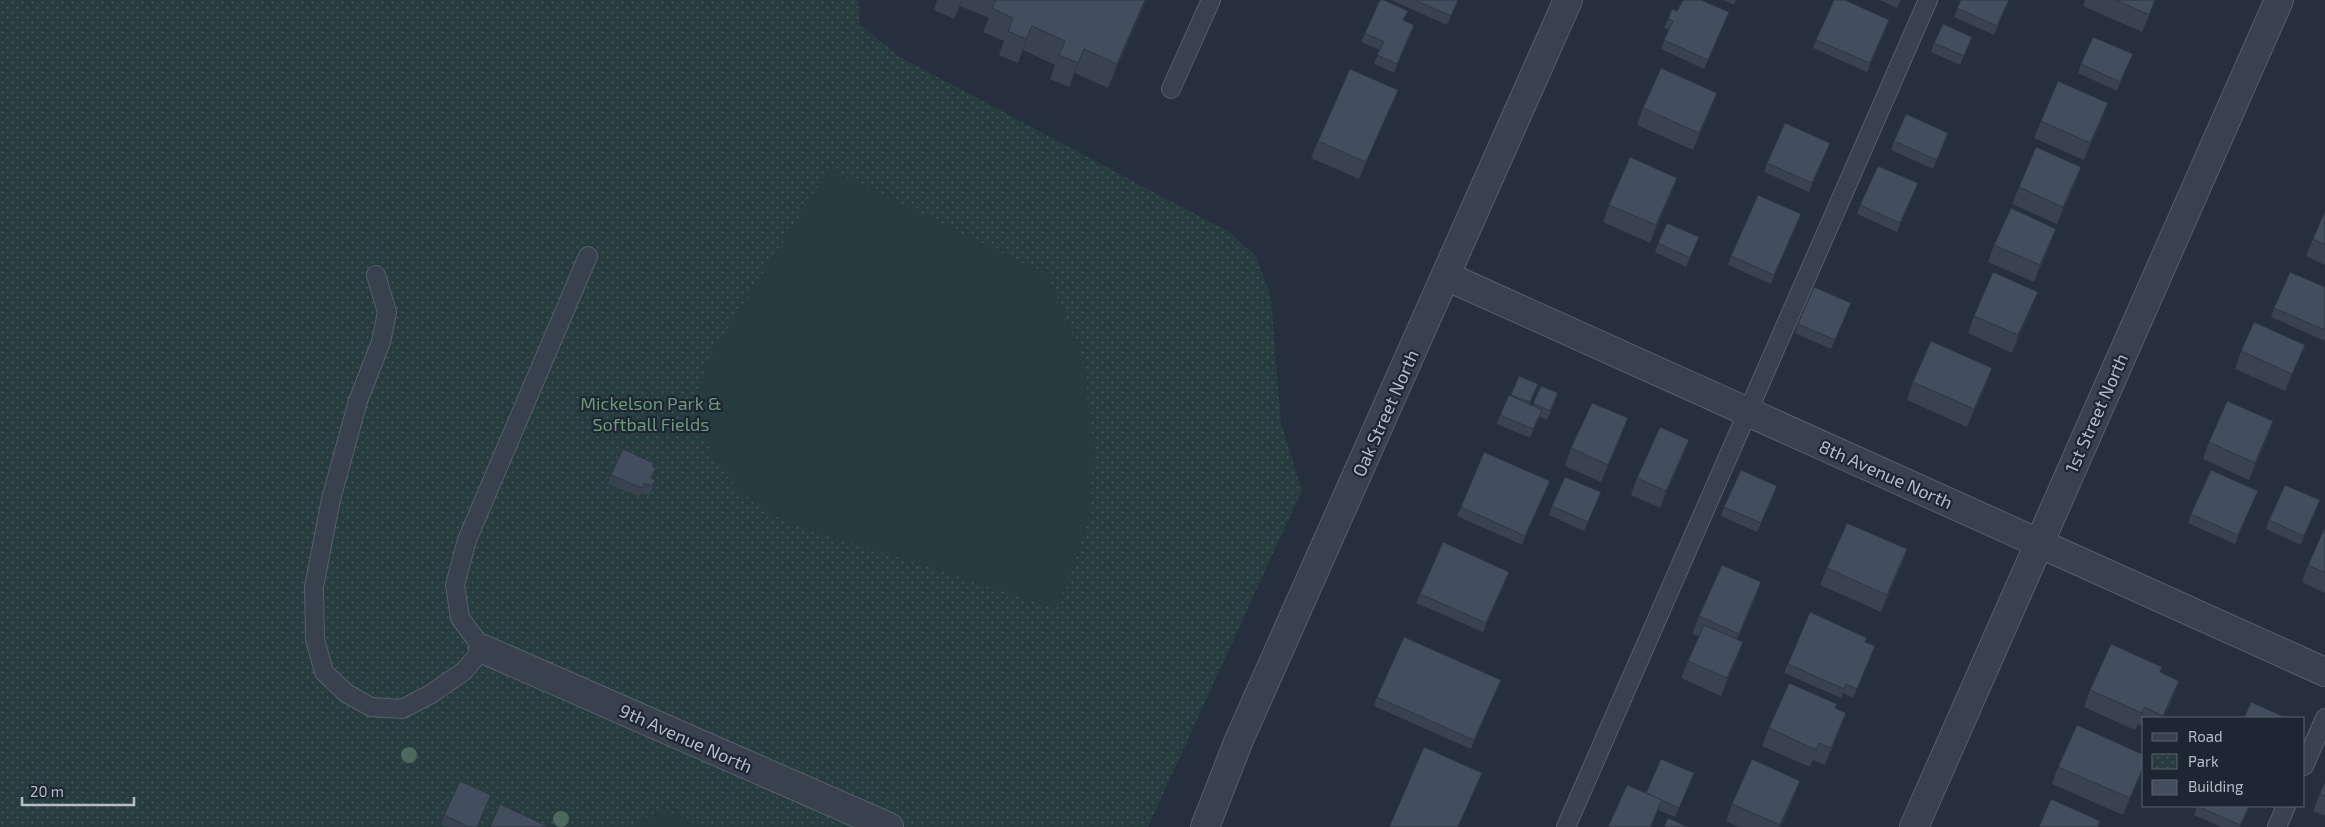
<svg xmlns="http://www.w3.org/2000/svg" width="2325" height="827" font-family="'Exo 2',sans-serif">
  <defs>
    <pattern id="park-dots" width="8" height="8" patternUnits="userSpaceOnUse" patternTransform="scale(1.25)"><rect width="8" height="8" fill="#273c3f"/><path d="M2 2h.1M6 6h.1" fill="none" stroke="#445659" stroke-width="1.8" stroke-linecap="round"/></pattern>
  </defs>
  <rect width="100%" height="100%" fill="#252f3e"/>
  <!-- park -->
  <polygon fill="url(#park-dots)" points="0,0 858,0 860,24 898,56 1229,232 1256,256 1271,298 1281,423 1302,490 1148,827 0,827"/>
  <!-- pitch -->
  <g fill="#273c3f">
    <polygon points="830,169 1048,275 1082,355 1094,452 1088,522 1057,608 783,521 738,490 710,451 696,404 708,359"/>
    <polygon points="666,810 701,827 637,827 639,822"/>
  </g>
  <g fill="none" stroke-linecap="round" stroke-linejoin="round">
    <defs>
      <g id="service">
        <polyline points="1171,89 1211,0"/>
        <polyline points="376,275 387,312 381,342 358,401 331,499 314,587 315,639 324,672 346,693 371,707 402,709 431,694 464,671 483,649 460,618 455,585 467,540 588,256"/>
        <polyline points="2304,766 2325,718"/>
        <polyline points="1566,827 1928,0"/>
        <polyline points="2277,827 2286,806"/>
      </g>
      <g id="minor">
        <polyline points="1446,276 2325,672"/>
        <polyline points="483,649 889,827"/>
        <polyline points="1205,827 1239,740 1568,0"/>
        <polyline points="1914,827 2279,0"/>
      </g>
    </defs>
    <!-- service casing -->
    <use href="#service" stroke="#575f6c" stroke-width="20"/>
    <!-- minor casing -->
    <use href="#minor" stroke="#575f6c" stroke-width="30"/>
    <!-- service -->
    <use href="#service" stroke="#39414e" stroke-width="18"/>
    <!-- minor -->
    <use href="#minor" stroke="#39414e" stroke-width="28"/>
  </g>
  <!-- trees -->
  <g fill="#4d695e">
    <circle cx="409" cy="755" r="8"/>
    <circle cx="561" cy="819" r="8"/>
  </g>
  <!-- wall -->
  <g fill="#394250">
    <polygon points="937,0 1147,0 1108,88 1075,73 1069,87 1050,79 1055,65 1023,50 1018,63 999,55 1004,41 983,32 989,18 960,6 954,19 934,10"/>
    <polygon points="1391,0 1458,0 1447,25"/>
    <polygon points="1723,0 1736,0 1734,5"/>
    <polygon points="1880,0 1901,0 1897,8"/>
    <polygon points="1961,0 2009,0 1994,35 1954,17"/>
    <polygon points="2085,0 2156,0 2142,32 2083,6"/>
    <polygon points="1677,11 1729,12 1704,69 1661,49 1669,30 1664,28 1668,19"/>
    <polygon points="1404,21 1411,34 1394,73 1374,64 1380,50 1361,42 1365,33"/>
    <polygon points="1886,29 1867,72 1813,48 1816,40"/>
    <polygon points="1934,43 1968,46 1960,65 1931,52"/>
    <polygon points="2129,63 2117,91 2078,73 2081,64"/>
    <polygon points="1398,90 1391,107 1359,179 1311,158 1318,141"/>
    <polygon points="1717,93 1711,110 1693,150 1637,125 1643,108"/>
    <polygon points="2108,103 2102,120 2084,160 2034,138 2041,121"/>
    <polygon points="1948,133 1933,169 1891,150 1894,141"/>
    <polygon points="1830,143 1809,192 1764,172 1767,163"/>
    <polygon points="2081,167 2075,184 2057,224 2012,204 2019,187"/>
    <polygon points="1677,178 1671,195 1650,243 1603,222 1609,205"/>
    <polygon points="1918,183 1897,232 1857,214 1860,205"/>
    <polygon points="2325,211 2325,265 2306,256 2313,239"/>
    <polygon points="1801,214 1771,284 1728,265 1731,256"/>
    <polygon points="1699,237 1686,267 1655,252 1658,243"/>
    <polygon points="1994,245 2050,246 2034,282 1988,262"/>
    <polygon points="2325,287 2325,341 2271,317 2274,308"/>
    <polygon points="1851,303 1831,349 1795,333 1798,324"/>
    <polygon points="2032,309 2012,353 1968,333 1974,316"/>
    <polygon points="2305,345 2298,362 2285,391 2235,369 2241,351"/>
    <polygon points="1992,368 1986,385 1967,427 1907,400 1913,382"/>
    <polygon points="1519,376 1538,384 1530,404 1533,406 1541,386 1555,402 1547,420 1539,417 1530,438 1497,424 1500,415 1510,396"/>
    <polygon points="2273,421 2267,439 2249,480 2203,459 2209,442"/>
    <polygon points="1622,435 1601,482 1565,466 1571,448"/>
    <polygon points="1682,458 1660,508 1631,495 1637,478"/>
    <polygon points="653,466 652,478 655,480 649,496 641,492 639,497 608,484 611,475"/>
    <polygon points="1550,481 1522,545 1457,516 1461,507"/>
    <polygon points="1777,486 1757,532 1721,516 1724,507"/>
    <polygon points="1601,492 1584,531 1549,515 1552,506"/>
    <polygon points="2254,500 2235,544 2188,523 2191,514"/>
    <polygon points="2320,500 2301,545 2266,529 2269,520"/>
    <polygon points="2325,527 2325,593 2302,582 2308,565"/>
    <polygon points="1907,549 1901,567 1881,612 1820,585 1827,568"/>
    <polygon points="1506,581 1483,632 1416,603 1420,594"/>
    <polygon points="1755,600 1737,640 1737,659 1721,696 1681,678 1688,661 1699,636 1692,634 1699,616"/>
    <polygon points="1875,646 1853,698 1843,693 1841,698 1784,673 1788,664"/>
    <polygon points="2160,672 2179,681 2173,698 2164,718 2144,718 2144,727 2138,724 2135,730 2084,707 2090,690"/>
    <polygon points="1501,680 1471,749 1374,706 1377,697"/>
    <polygon points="1835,708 1840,730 1825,765 1813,760 1810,767 1762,746 1769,728"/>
    <polygon points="2058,767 2141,774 2123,815 2052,784"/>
    <polygon points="2325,781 2325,816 2313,811"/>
    <polygon points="1691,782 1675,817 1658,810 1651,827 1608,827 1646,793"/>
    <polygon points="1794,798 1781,827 1739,827 1726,821 1732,804"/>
    <polygon points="488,804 477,827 447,827 441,824 444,815"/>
    <polygon points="2197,806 2250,806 2240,827 2221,827 2194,815"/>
  </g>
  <!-- shaded-wall -->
  <g fill="#2e3641">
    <polygon points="961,0 962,0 954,19"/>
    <polygon points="1145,0 1147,0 1108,88 1117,64"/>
    <polygon points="1729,12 1726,21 1704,69 1708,60"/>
    <polygon points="1889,20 1886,29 1867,72 1870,63"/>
    <polygon points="1414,25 1411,34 1394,73 1397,64"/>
    <polygon points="1032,26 1023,50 1018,63 1026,39"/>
    <polygon points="1084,49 1075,73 1069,87 1078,63"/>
    <polygon points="2133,54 2129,63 2117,91 2120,82"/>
    <polygon points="1398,90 1391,107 1359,179 1366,162"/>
    <polygon points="1717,93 1711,110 1693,150 1699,133"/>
    <polygon points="2108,103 2102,120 2084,160 2090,143"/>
    <polygon points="1830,143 1827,152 1809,192 1812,183"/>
    <polygon points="2081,167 2075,184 2057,224 2063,207"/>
    <polygon points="1677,178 1671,195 1650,243 1656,225"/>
    <polygon points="1918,183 1915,192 1897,232 1900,223"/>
    <polygon points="1801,214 1798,223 1771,284 1774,275"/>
    <polygon points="2056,229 2050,246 2034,282 2040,265"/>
    <polygon points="2038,292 2032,309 2012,353 2018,335"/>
    <polygon points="1851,303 1848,312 1831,349 1835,340"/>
    <polygon points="2305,345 2298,362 2285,391 2292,374"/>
    <polygon points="1992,368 1986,385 1967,427 1974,409"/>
    <polygon points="1628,418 1622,435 1601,482 1608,465"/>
    <polygon points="2273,421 2267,439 2249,480 2255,463"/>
    <polygon points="1689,440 1682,458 1660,508 1666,491"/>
    <polygon points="1550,481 1546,490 1522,545 1525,536"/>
    <polygon points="2258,491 2254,500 2235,544 2238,535"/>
    <polygon points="2320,500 2317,509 2301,545 2304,536"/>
    <polygon points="1907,549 1901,567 1881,612 1887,595"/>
    <polygon points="1509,572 1506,581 1483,632 1486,623"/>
    <polygon points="1761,582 1755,600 1732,651 1739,634"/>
    <polygon points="1743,642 1737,659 1721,696 1727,678"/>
    <polygon points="1875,646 1872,655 1853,698 1857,689"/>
    <polygon points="1501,680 1497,689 1471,749 1474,740"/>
    <polygon points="2179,681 2173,698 2164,718 2162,718"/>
    <polygon points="1846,713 1840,730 1825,765 1831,748"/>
    <polygon points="2144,765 2141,774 2123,815 2130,798"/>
    <polygon points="1482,773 1479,782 1458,827"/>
    <polygon points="1694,773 1691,782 1675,817 1679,808"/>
    <polygon points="1800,781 1794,798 1781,827 1779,827"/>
    <polygon points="491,795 488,804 477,827"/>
    <polygon points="1662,800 1651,827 1650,827"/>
  </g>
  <!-- building -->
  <g fill="#424d5d" stroke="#2e3641">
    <polygon points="996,0 1145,0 1117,64 1084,49 1078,63 1059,55 1065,41 1032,26 1026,39 1008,31 1013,18 992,8"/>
    <polygon points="1380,0 1384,0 1408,11 1403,20 1414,25 1397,64 1377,55 1384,42 1365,33"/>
    <polygon points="1415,0 1458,0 1451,16"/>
    <polygon points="1683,0 1701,0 1729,12 1708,60 1664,40 1673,21 1668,19 1672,9 1677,11"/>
    <polygon points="1834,0 1845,0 1889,20 1870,63 1816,40"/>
    <polygon points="1961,0 2009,0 1997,26 1957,8"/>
    <polygon points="2116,0 2155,0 2149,15"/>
    <polygon points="1943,24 1972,37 1964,56 1934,43"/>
    <polygon points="2093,37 2133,54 2120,82 2081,64"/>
    <polygon points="1661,68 1717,93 1699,133 1643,108"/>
    <polygon points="1350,69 1398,90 1366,162 1318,141"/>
    <polygon points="2058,81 2108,103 2090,143 2041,121"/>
    <polygon points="1906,114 1948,133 1937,160 1894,141"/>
    <polygon points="1785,123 1830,143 1812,183 1767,163"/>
    <polygon points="2036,147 2081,167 2063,207 2019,187"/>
    <polygon points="1630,157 1677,178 1656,225 1609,205"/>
    <polygon points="1878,166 1918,183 1900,223 1860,205"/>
    <polygon points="1758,195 1801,214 1774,275 1731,256"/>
    <polygon points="2011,208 2056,229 2040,265 1994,245"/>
    <polygon points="2325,211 2325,245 2313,239"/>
    <polygon points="1667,223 1699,237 1690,258 1658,243"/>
    <polygon points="1993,272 2038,292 2018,335 1974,316"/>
    <polygon points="2290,272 2325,287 2325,330 2274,308"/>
    <polygon points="1814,287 1851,303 1835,340 1798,324"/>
    <polygon points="2254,322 2305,345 2292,374 2241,351"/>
    <polygon points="1931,341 1992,368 1974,409 1913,382"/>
    <polygon points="1519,376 1538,384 1530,402 1511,395"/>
    <polygon points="1541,386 1558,393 1550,411 1533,403"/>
    <polygon points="1509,395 1542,410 1533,429 1500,415"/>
    <polygon points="2227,401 2273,421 2255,463 2209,442"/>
    <polygon points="1592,403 1628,418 1608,465 1571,448"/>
    <polygon points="1660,427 1689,440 1666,491 1637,478"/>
    <polygon points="623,449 654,463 652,466 656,468 651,478 655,480 652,486 645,483 642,488 611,475"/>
    <polygon points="1484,452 1550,481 1525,536 1461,507"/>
    <polygon points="1741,470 1777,486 1761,523 1724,507"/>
    <polygon points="2211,470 2258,491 2238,535 2191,514"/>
    <polygon points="1565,477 1601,492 1588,522 1552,506"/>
    <polygon points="2285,485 2320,500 2304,536 2269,520"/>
    <polygon points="1847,523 1907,549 1887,595 1827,568"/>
    <polygon points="2325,527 2325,573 2308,565"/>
    <polygon points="1443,542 1509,572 1486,623 1420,594"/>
    <polygon points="1722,565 1761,582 1739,634 1699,616"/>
    <polygon points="1810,612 1867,638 1865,642 1875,646 1857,689 1846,684 1844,689 1788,664"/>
    <polygon points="1704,625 1743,642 1727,678 1688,661"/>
    <polygon points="1404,637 1501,680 1474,740 1377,697"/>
    <polygon points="2111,644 2162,667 2160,672 2179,681 2163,716 2144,707 2142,713 2090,690"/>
    <polygon points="1789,683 1837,704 1835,708 1846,713 1831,748 1819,743 1816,750 1769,728"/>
    <polygon points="2251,702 2287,718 2244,718"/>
    <polygon points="2077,725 2144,755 2144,765 2130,798 2058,767"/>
    <polygon points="1424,747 1482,773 1458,827 1389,827"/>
    <polygon points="1661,759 1694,773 1679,808 1646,793"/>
    <polygon points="1752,759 1800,781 1780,825 1732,804"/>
    <polygon points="460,781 491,795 477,827 469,827 444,815"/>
    <polygon points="2325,781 2325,796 2320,794"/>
    <polygon points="1627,785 1662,800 1650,827 1608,827"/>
    <polygon points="2051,799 2100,821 2098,827 2039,827"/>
    <polygon points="500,804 549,827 490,827"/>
    <polygon points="2197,806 2249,806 2240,825"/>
    <polygon points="1668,818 1688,827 1664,827"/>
  </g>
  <g text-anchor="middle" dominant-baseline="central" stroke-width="4.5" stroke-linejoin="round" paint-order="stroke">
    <!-- park labels -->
    <g font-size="18" fill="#6d9979" stroke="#1e2633">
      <text x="651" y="403">Mickelson Park &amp;<tspan x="651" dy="21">Softball Fields</tspan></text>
    </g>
    <!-- street labels -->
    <g font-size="18" fill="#b6bcc9" stroke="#1e2633">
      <text transform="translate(1385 413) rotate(-66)">Oak Street North</text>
      <text transform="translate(2096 413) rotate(-66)">1st Street North</text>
      <text transform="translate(1886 474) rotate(24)">8th Avenue North</text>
      <text transform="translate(686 738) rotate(24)">9th Avenue North</text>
    </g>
  </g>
  <!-- legend -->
  <rect x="2142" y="717" width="162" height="90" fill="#1e2633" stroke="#5b626f"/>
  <rect x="2152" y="733" width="25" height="8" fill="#39414e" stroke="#5b626f"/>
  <text x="2188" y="742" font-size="15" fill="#b6bcc9">Road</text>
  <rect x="2152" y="754" width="25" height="15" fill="url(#park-dots)" stroke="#5b626f"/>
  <text x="2188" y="767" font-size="15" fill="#b6bcc9">Park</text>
  <rect x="2152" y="780" width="25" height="15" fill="#424d5d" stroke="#5b626f"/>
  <text x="2188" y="792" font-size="15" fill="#b6bcc9">Building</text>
  <!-- scale -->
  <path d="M22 797v8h112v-8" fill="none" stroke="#b6bcc9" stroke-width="2.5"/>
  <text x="30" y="797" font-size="15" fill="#b6bcc9" stroke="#1e2633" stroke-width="4" paint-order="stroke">20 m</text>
</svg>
